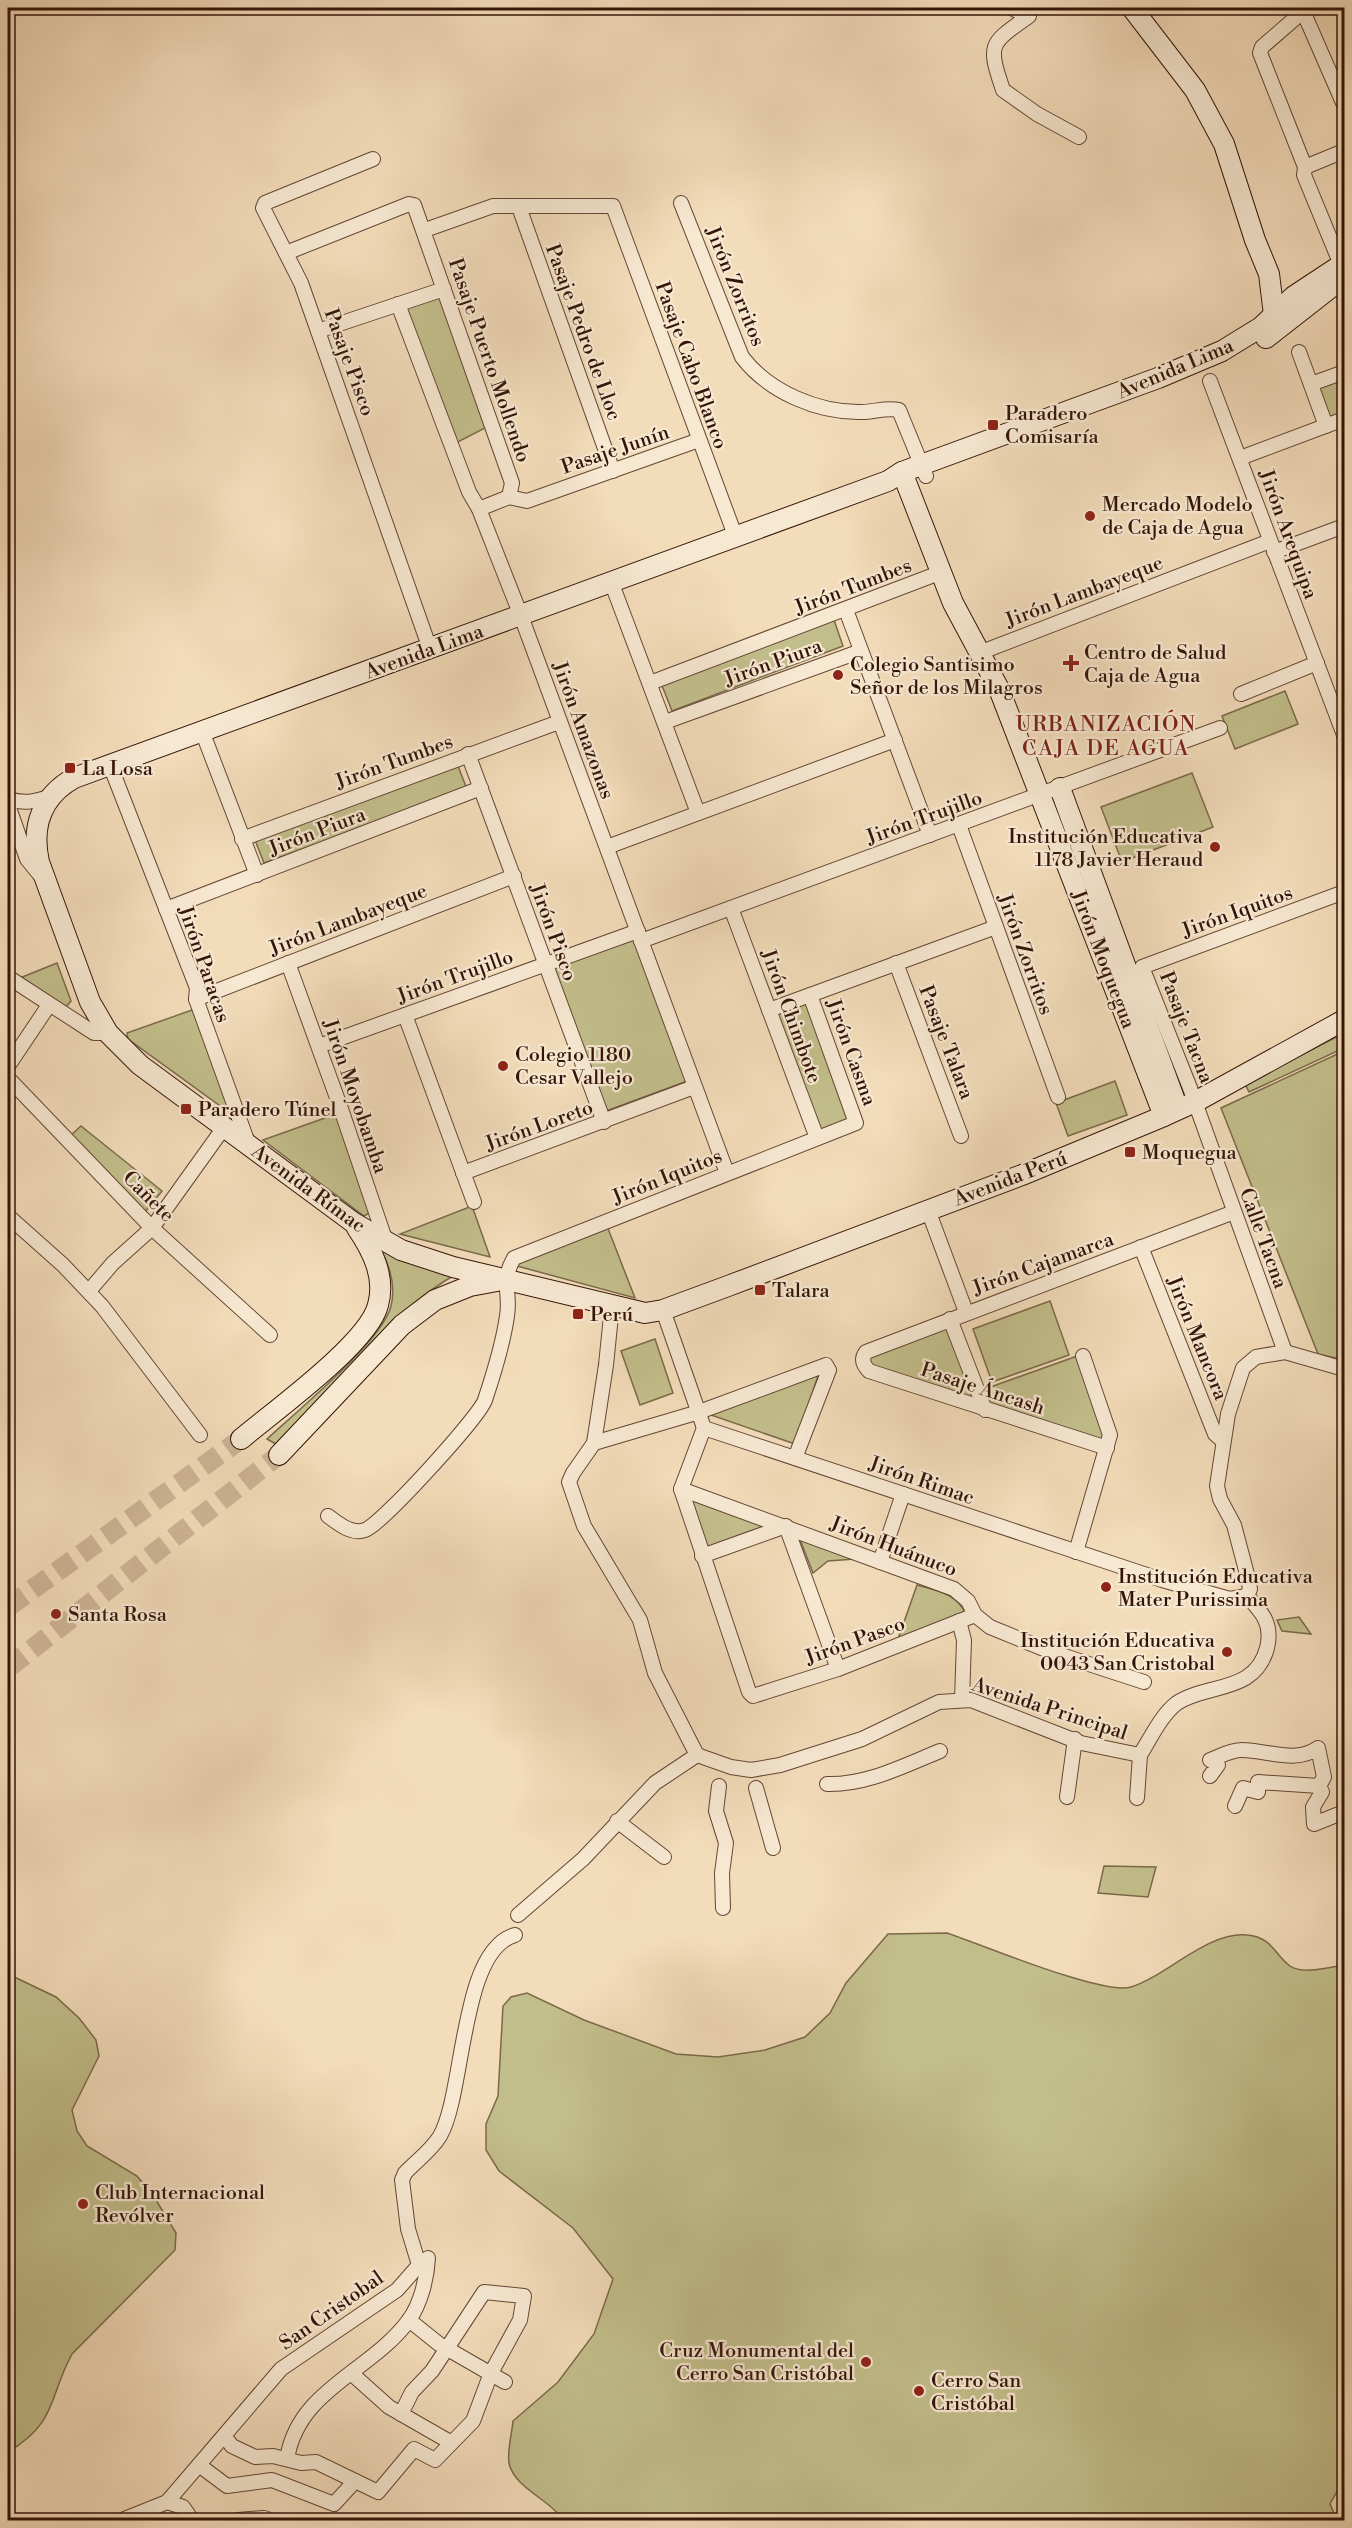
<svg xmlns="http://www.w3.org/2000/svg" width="1352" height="2528" font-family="'Libre Bodoni',serif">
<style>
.green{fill:#c2be8b;stroke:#7b694a;stroke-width:1.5}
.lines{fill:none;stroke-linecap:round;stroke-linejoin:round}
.secondary-tunnel{stroke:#cdb496;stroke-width:20;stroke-dasharray:20 10;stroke-linecap:butt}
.street-casing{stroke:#644634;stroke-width:16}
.secondary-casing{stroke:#341408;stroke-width:22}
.street{stroke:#f7e8d2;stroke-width:14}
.secondary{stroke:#f7e8d2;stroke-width:20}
.poi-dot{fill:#8f2418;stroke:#f7e8d2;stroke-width:2}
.labels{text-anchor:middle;stroke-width:4.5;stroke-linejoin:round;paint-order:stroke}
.street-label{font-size:20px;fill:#341408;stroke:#f7e8d2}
.poi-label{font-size:20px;fill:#341408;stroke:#f7e8d2;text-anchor:start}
.neighbourhood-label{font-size:21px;letter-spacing:1.5px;fill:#7a1f14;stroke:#f7e8d2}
</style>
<rect width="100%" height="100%" fill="#f3dcba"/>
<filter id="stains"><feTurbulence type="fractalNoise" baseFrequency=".00333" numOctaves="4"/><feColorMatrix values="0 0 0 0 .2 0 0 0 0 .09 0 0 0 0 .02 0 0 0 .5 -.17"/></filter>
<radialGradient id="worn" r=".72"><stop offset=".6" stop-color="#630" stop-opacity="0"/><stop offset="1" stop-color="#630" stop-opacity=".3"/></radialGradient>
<!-- green -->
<g class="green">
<polygon points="440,295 487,427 454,444 406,306"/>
<polygon points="1344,374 1344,417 1328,423 1314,385"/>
<polygon points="834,620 843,646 672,711 661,683"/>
<polygon points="1285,691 1298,724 1235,749 1222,716"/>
<polygon points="456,761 467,789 264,863 253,835"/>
<polygon points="1192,773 1213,827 1122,862 1101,807"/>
<polygon points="637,935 690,1080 606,1111 553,965"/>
<polygon points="57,963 71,1001 66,1007 20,978"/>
<polygon points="809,999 851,1118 817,1131 775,1012"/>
<polygon points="195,1009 230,1103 223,1108 128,1039 127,1033"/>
<polygon points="1344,1033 1344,1048 1249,1092 1245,1084"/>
<polygon points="1344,1051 1344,1360 1318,1354 1221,1108"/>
<polygon points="1115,1081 1127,1115 1068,1136 1056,1103"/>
<polygon points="339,1113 371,1212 364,1216 263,1140"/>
<polygon points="81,1126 162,1191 145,1212 70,1136"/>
<polygon points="472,1206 490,1257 400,1234"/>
<polygon points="607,1226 635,1298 517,1266 524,1257"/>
<path d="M380,1248l73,28c-70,41 -119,111 -172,171l-14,-8c29,-27 116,-99 124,-133 5,-20 -1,-40 -11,-58z"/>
<polygon points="1050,1301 1069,1355 992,1382 973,1329"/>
<polygon points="950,1324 974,1396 971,1398 867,1366 866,1357"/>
<polygon points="655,1339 673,1393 640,1405 621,1351"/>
<polygon points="1080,1355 1107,1433 1105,1443 987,1405 982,1390"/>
<polygon points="819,1373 795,1444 708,1414"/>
<polygon points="686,1493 774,1525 706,1549"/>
<polygon points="799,1537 855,1559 828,1561 813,1573"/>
<path d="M917,1585c21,6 39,8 49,29l-69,28z"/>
<polygon points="1299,1617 1311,1634 1282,1631 1277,1620"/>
<polygon points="1104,1866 1156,1867 1148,1897 1098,1893"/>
<path d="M947,1933c33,11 157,63 184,54 34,-10 77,-56 116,-52 25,2 28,20 43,31 13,9 40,1 54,-1v514l-14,25 7,16h-774c-12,-20 -49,-32 -54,-57 -2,-12 3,-30 4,-42l45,-39 36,-48 19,-55 -40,-51 -74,-57 -13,-21v-26l12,-28 5,-90 8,-9 16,-4 57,27 92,34 42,3 47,-7 40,-13 25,-24 16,-30 42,-49z"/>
<path d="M8,1974l48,23 23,21 17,22 3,16 -27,54 5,21 10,15 50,30 16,19 23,38 -1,17 -103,104c-24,44 -14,68 -64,98z"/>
</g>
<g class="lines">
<!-- secondary-tunnel -->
<g class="secondary-tunnel">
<polyline points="8,1607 241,1439"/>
<polyline points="8,1668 279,1455"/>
</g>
<defs>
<g id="street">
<path d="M1011,8l18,8c-39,28 -42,27 -26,74l34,24 42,23"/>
<polyline points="1307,8 1262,47 1260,53 1305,167 1304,175 1341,265"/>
<polyline points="1303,11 1344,105"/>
<polyline points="373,159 265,203 263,208 301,283 430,649"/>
<polyline points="1305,167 1344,151"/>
<path d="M681,203l61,154c27,35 76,56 120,55 12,0 25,-5 37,-2l27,66"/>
<polyline points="519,207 613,471"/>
<polyline points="425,230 493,206 613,206 736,538"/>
<polyline points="286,253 409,204 414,205 512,483 509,497 479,509"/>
<polyline points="398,304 469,492 479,509 521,616 727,1173"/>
<polyline points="318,331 444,289"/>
<polyline points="1299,352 1326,426"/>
<polyline points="1210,381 1344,735"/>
<polyline points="1311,384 1344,372"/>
<polyline points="1240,458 1344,419"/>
<polyline points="509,497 527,501 699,440"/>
<polyline points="1274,552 1344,526"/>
<polyline points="612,584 698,813"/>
<polyline points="846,610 930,835"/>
<polyline points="979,653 1270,541"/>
<polyline points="650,683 934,575"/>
<polyline points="1241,694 1317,663"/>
<polyline points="665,722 861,651"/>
<polyline points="202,731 257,875"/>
<polyline points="468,754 604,1122"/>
<polyline points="110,765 197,988 196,999 248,1143"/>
<path d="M8,799c16,5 27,3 43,-3"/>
<polyline points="8,805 27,859 40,875"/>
<polyline points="959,825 1058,1097"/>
<polyline points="242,839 559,722"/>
<polyline points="607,847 895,740"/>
<polyline points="731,908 817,1138"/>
<polyline points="166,909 481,788"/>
<polyline points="641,941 1220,728"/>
<polyline points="288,963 340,1106 386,1242"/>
<polyline points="896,963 961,1136"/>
<polyline points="8,977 94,1033 108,1033"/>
<polyline points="196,999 514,876"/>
<polyline points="769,1010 996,927"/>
<polyline points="405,1015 474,1202"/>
<polyline points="319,1046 638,931"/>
<polyline points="8,1066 49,1005"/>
<polyline points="8,1078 152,1228 270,1335"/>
<polyline points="463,1173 694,1087"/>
<polyline points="928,1210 966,1312"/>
<polyline points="8,1216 63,1265 102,1306 200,1435"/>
<polyline points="1141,1247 1215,1434 1223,1441"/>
<polyline points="89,1291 113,1263 152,1228 225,1126"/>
<polyline points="612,1306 606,1365 594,1443 573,1473 569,1482 584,1526 640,1620 655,1673 697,1755 731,1767 751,1770 780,1765 862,1739 939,1702 971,1700 1081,1743 1140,1755"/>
<polyline points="663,1310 704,1428 1162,1580 1230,1599 1247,1596"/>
<polyline points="950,1319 985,1410"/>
<polyline points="1285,1352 1190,1088 1142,967 1344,892"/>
<polyline points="704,1428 681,1489 749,1692 753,1696 838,1669 975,1615"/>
<polyline points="594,1443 699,1412 826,1365 829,1370 795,1458"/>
<path d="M1107,1448l-238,-77c-6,-6 -8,-12 -3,-19l368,-140"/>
<polyline points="681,1489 954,1589 968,1601 975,1615 990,1627 1049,1651 1144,1682"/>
<path d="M328,1516c10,7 23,19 37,14 17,-6 114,-113 120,-130 9,-27 18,-56 22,-84 4,-24 -7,-34 7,-58l342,-135 -46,-128"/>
<polyline points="1076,1552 1110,1435 1083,1356"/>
<polyline points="702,1556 786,1526 838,1669"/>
<polyline points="880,1562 903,1494"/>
<polyline points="1247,1596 1250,1589 1248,1578 1234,1525 1220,1499 1217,1486 1228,1414 1243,1368 1256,1357 1285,1352 1344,1369"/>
<polyline points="959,1621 964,1640 962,1700"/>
<path d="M1140,1755c10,-16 22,-41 37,-52 30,-20 78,-9 90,-55 6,-24 -5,-36 -20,-52"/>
<path d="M1210,1776l8,-11 -8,-5c11,-4 20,-10 32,-10 25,0 53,14 76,-2l6,29 -5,9 3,6 -9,15 1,17 30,-12"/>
<path d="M827,1784c40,1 76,-18 113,-33"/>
<polyline points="719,1786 716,1811 726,1843 722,1873 723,1908"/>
<polyline points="756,1788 773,1848"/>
<polyline points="1067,1797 1075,1739"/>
<polyline points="1137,1798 1140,1755"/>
<polyline points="1235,1806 1243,1788 1258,1792 1258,1782 1319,1786"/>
<polyline points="617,1821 664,1857"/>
<polyline points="518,1915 583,1859 655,1783 697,1755"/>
<polyline points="409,2320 439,2344 505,2382"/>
<polyline points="351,2373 389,2407 450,2442"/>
<polyline points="225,2437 232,2446 255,2457 273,2456 301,2463 316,2462 378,2492 414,2449 435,2460 473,2421 491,2373 520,2320 524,2296 484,2292 432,2371 412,2392 401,2414"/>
<path d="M287,2459c11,-70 84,-87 122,-139 12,-17 18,-42 19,-62l-9,7"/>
<polyline points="199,2465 227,2486 272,2480 334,2504 355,2481"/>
<polyline points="167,2502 183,2507 192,2520"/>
<path d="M122,2520l45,-18 114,-133 116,-79 22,-25 -11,-36 -6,-49 3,-7c11,-12 26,-22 35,-37 25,-43 20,-186 75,-201"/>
<polyline points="238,2520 264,2518 270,2520"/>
</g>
<g id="secondary">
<polyline points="1132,8 1195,90 1224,144 1255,240 1269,274 1274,315"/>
<path d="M1344,263l-50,33 -33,31 -39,24 -64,27 -256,94 -14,9 -814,297c-32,18 -43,48 -35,84l51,140 18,31 32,32 214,158 47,27 52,17 192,46 18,-3 65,-24 294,-111 142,-59 31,-14 149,-82"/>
<polyline points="1266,338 1344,277"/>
<polyline points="902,472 953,603 999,689 1164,1116"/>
<polyline points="1060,788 1178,1109"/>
<path d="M241,1439c32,-27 128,-96 137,-134 8,-28 -6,-55 -21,-77"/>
<polyline points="279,1455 402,1325 435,1300 470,1286 497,1281"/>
</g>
</defs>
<!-- street casing -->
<use href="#street" class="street-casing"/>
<!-- secondary casing -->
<use href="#secondary" class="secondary-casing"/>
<!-- street -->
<use href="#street" class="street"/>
<!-- secondary -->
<use href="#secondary" class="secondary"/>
</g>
<!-- markers -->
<g class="poi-dot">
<rect x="987" y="419" width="12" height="12" rx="3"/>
<circle cx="1090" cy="516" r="6"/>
<path d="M1068 654h6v6h6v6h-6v6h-6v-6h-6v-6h6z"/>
<circle cx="838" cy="675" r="6"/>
<rect x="64" y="762" width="12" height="12" rx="3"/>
<circle cx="1215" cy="847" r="6"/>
<circle cx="503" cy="1066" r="6"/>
<rect x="180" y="1103" width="12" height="12" rx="3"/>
<rect x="1124" y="1146" width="12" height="12" rx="3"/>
<rect x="754" y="1284" width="12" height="12" rx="3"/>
<rect x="572" y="1308" width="12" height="12" rx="3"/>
<circle cx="1106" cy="1587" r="6"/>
<circle cx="56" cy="1614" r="6"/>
<circle cx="1227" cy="1652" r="6"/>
<circle cx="83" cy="2204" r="6"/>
<circle cx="866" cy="2362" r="6"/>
<circle cx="919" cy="2391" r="6"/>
</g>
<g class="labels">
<!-- street labels -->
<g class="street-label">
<text transform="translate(736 286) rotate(68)" y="7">Jirón Zorritos</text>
<text transform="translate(584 332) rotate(70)" y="7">Pasaje Pedro de Lloc</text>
<text transform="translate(490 360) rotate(71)" y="7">Pasaje Puerto Mollendo</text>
<text transform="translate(350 362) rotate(70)" y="7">Pasaje Pisco</text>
<text transform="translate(692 365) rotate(70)" y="7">Pasaje Cabo Blanco</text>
<text transform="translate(1175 368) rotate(-23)" y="7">Avenida Lima</text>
<text transform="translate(615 449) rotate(-19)" y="7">Pasaje Junín</text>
<text transform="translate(1289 534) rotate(70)" y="7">Jirón Arequipa</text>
<text transform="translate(853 586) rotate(-21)" y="7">Jirón Tumbes</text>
<text transform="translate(1084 591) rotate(-21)" y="7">Jirón Lambayeque</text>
<text transform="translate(424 651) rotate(-20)" y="7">Avenida Lima</text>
<text transform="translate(773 662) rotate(-20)" y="7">Jirón Piura</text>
<text transform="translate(584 730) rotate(70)" y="7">Jirón Amazonas</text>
<text transform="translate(394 761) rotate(-20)" y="7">Jirón Tumbes</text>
<text transform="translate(924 817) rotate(-20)" y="7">Jirón Trujillo</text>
<text transform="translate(317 831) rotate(-21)" y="7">Jirón Piura</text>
<text transform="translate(1237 911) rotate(-20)" y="7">Jirón Iquitos</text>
<text transform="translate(348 919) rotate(-21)" y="7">Jirón Lambayeque</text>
<text transform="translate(554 932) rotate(70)" y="7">Jirón Pisco</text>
<text transform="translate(1026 954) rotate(70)" y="7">Jirón Zorritos</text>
<text transform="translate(1104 959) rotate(69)" y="7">Jirón Moquegua</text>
<text transform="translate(205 964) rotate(71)" y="7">Jirón Paracas</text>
<text transform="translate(455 976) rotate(-20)" y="7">Jirón Trujillo</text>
<text transform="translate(792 1016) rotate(70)" y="7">Jirón Chimbote</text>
<text transform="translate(1187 1027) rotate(69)" y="7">Pasaje Tacna</text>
<text transform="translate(947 1042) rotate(69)" y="7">Pasaje Talara</text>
<text transform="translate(852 1052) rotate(70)" y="7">Jirón Casma</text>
<text transform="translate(356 1096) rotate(71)" y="7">Jirón Moyobamba</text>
<text transform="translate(539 1125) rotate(-20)" y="7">Jirón Loreto</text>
<text transform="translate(667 1176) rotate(-22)" y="7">Jirón Iquitos</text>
<text transform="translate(1010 1178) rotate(-21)" y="7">Avenida Perú</text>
<text transform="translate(309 1188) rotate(36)" y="7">Avenida Rímac</text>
<text transform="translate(149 1196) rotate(45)" y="7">Cañete</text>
<text transform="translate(1264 1238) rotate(70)" y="7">Calle Tacna</text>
<text transform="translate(1043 1263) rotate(-20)" y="7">Jirón Cajamarca</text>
<text transform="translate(1198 1338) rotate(68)" y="7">Jirón Mancora</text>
<text transform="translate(983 1388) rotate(18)" y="7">Pasaje Áncash</text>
<text transform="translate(922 1480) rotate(19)" y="7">Jirón Rimac</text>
<text transform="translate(894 1546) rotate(21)" y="7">Jirón Huánuco</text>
<text transform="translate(855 1640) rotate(-20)" y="7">Jirón Pasco</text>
<text transform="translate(1050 1708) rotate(18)" y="7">Avenida Principal</text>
<text transform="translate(331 2310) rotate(-35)" y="7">San Cristobal</text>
</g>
<!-- poi labels -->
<g class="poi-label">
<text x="1005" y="420">Paradero<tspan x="1005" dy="23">Comisaría</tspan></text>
<text x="1102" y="511">Mercado Modelo<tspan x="1102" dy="23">de Caja de Agua</tspan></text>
<text x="1084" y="659">Centro de Salud<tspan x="1084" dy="23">Caja de Agua</tspan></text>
<text x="850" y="671">Colegio Santisimo<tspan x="850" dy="23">Señor de los Milagros</tspan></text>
<text x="82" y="775">La Losa</text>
<text x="1203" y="843" text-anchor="end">Institución Educativa<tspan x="1203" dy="23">1178 Javier Heraud</tspan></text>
<text x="515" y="1061">Colegio 1180<tspan x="515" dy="23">Cesar Vallejo</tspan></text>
<text x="198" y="1116">Paradero Túnel</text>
<text x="1142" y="1159">Moquegua</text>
<text x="772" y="1297">Talara</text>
<text x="590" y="1321">Perú</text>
<text x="1118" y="1583">Institución Educativa<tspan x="1118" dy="23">Mater Purissima</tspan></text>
<text x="68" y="1621">Santa Rosa</text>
<text x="1215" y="1647" text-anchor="end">Institución Educativa<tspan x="1215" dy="23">0043 San Cristobal</tspan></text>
<text x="95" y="2199">Club Internacional<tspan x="95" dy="23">Revólver</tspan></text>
<text x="854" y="2357" text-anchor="end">Cruz Monumental del<tspan x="854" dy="23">Cerro San Cristóbal</tspan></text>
<text x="931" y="2387">Cerro San<tspan x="931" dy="23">Cristóbal</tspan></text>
</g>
<!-- neighbourhood labels -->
<g class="neighbourhood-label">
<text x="1106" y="731">URBANIZACIÓN<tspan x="1106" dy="24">CAJA DE AGUA</tspan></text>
</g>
</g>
<!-- margin -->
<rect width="1352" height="2528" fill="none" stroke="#f3dcba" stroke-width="30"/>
<rect x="9" y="9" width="1334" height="2510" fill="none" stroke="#341408" stroke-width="3"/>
<rect x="15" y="15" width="1322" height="2498" fill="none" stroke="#341408" stroke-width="1.5"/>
<rect width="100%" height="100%" filter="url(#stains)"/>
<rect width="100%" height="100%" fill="url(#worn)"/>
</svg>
